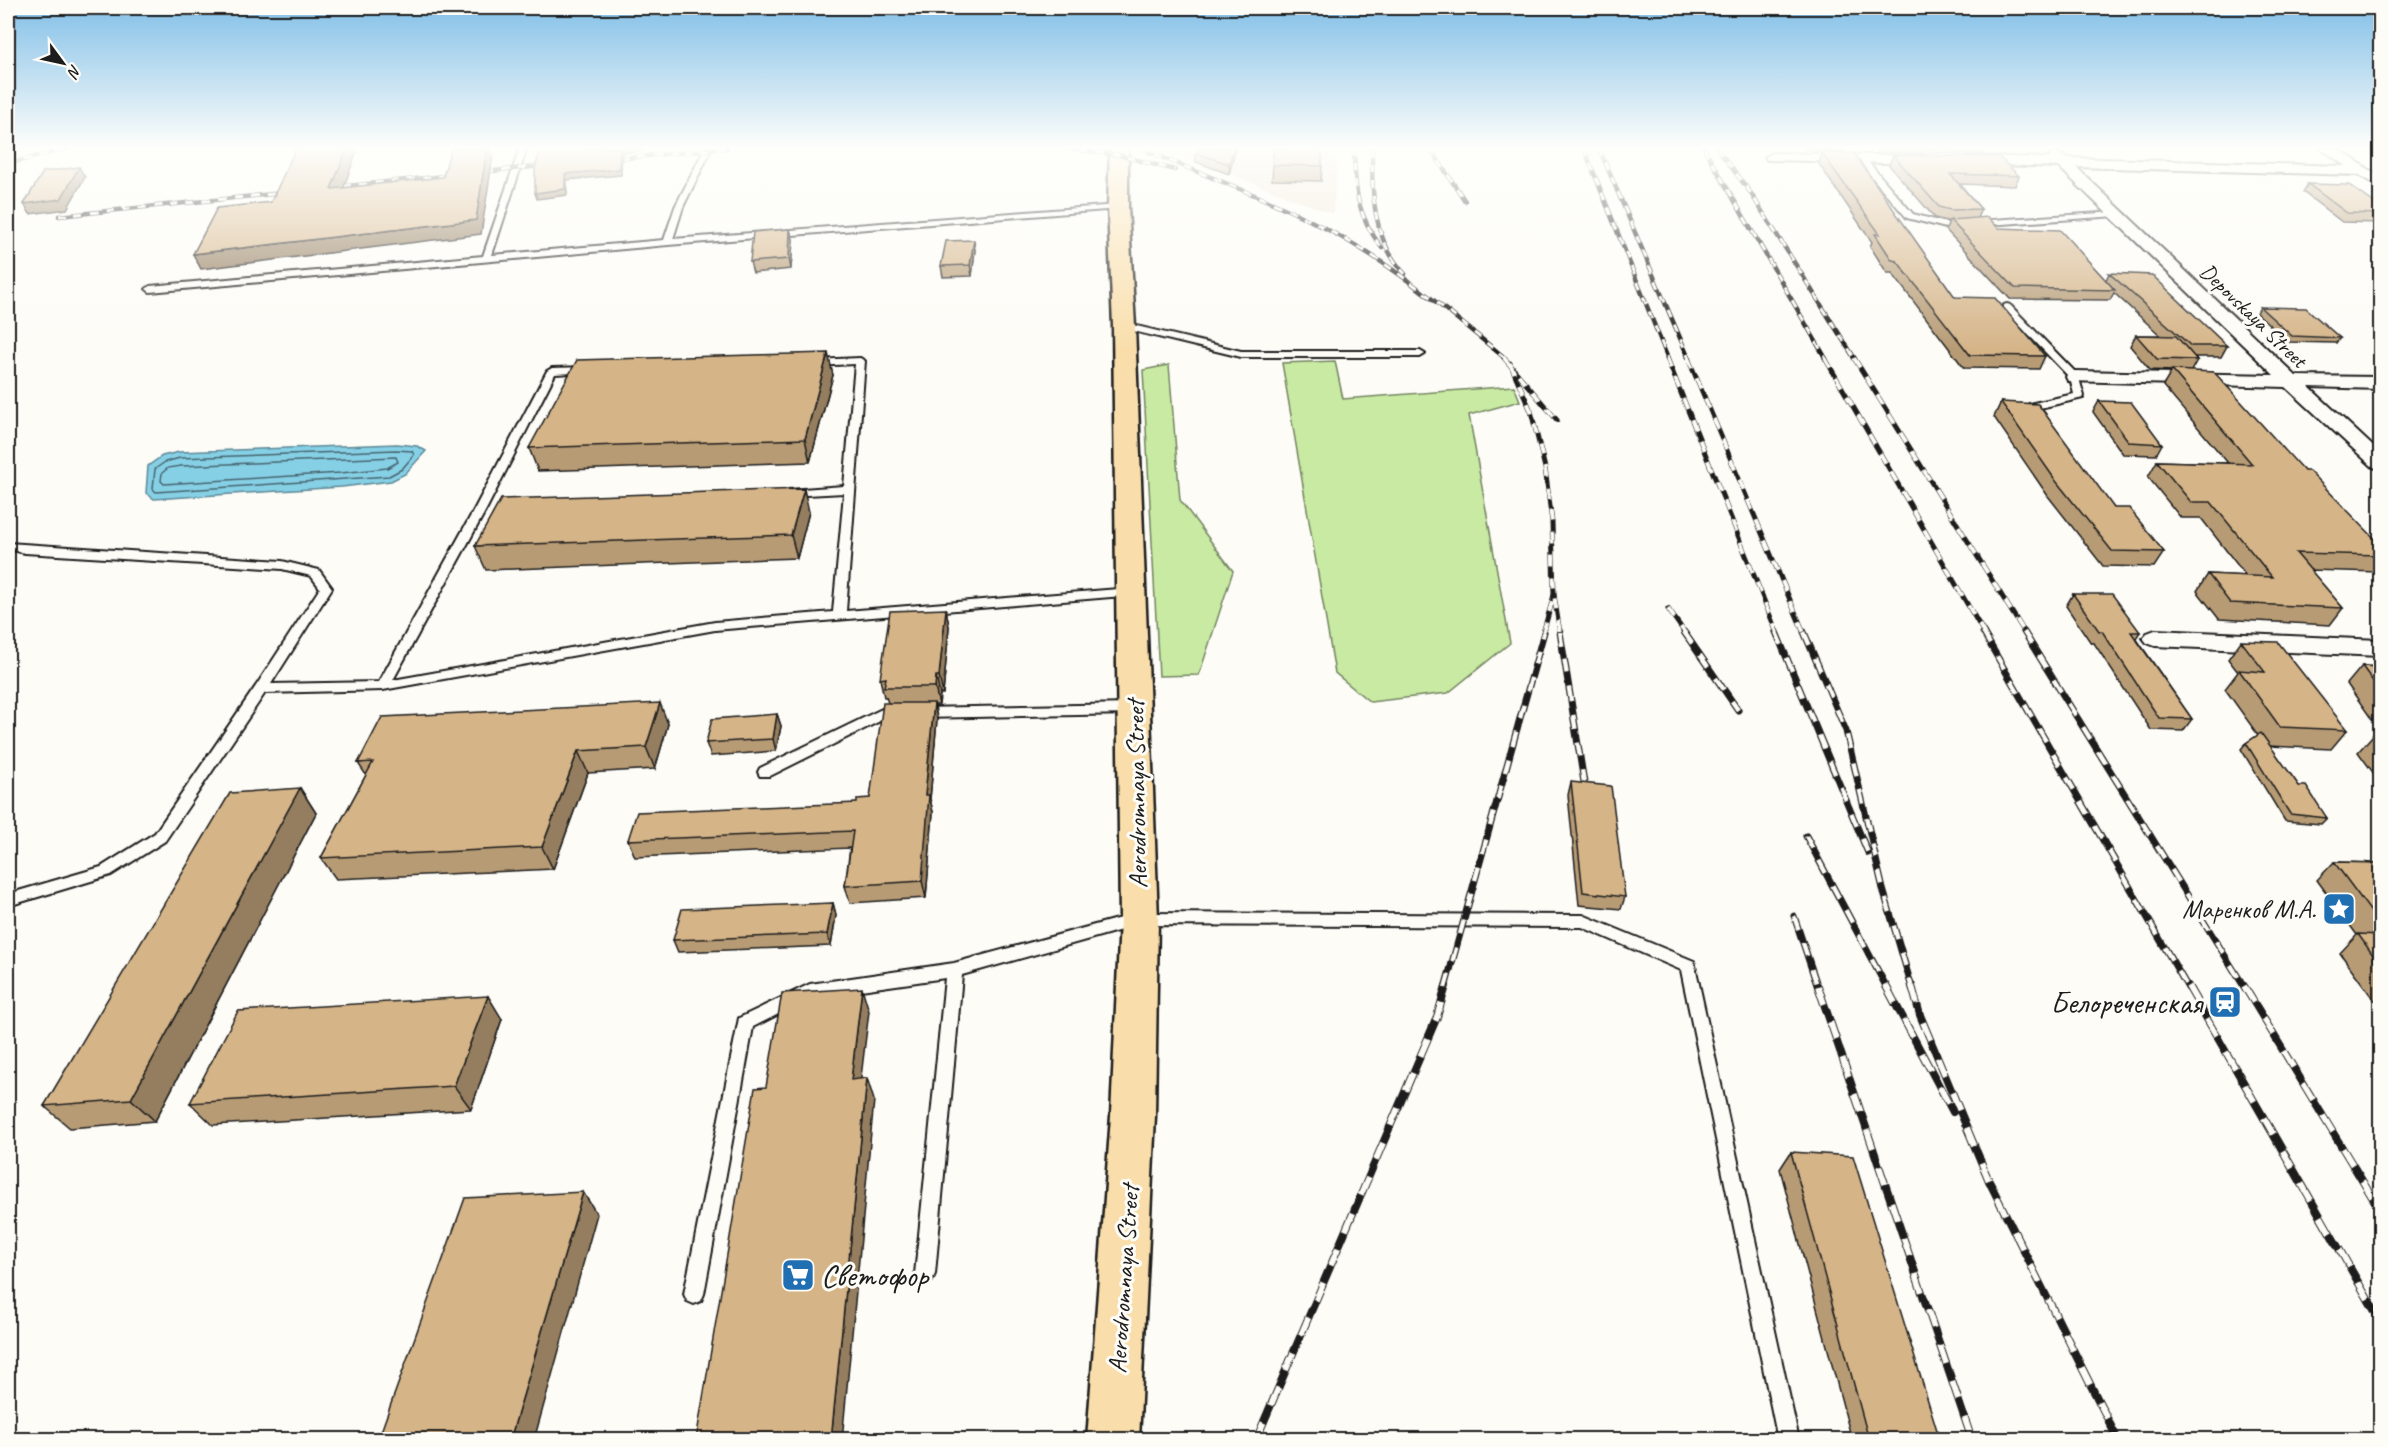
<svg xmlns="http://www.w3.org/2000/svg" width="2388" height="1447" font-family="Caveat,sans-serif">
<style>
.built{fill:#f1e6d6}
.green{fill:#c9eaa3;stroke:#728360;stroke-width:1.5}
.water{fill:#86d0e6;stroke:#5c8895;stroke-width:1.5}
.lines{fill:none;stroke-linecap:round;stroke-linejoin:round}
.shore{stroke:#46646d;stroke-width:1.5}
.service-casing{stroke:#1c1c1c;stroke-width:4}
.minor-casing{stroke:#1c1c1c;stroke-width:4}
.primary-casing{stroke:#1c1c1c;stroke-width:5}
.service{fill:#fdfcf7;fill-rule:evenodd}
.minor{fill:#fdfcf7;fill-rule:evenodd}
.primary{fill:#f9deab;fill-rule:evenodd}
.rail-far3-casing{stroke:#1c1c1c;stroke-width:4.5}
.rail-far2-casing{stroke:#1c1c1c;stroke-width:5}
.rail-far1-casing{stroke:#1c1c1c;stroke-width:7}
.rail-casing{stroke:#1c1c1c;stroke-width:8}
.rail-far3{stroke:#fdfcf7;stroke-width:3;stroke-dasharray:8;stroke-linecap:butt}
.rail-far2{stroke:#fdfcf7;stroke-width:4;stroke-dasharray:11;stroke-linecap:butt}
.rail-far1{stroke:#fdfcf7;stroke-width:4.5;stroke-dasharray:14;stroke-linecap:butt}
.rail{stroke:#fdfcf7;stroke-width:6;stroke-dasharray:19;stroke-linecap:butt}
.wall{fill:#b79b75;stroke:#1c1c1c;stroke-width:1.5}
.shaded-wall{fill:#957e5f;stroke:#1c1c1c;stroke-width:1.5}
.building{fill:#d5b488;stroke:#1c1c1c;stroke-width:1.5}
.labels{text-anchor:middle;stroke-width:6;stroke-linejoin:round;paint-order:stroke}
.far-street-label{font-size:22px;fill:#1c1c1c;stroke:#fdfcf7}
.street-label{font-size:26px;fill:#1c1c1c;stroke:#fdfcf7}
.poi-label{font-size:26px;fill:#1c1c1c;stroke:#fdfcf7;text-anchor:end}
.near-poi-label{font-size:32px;fill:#1c1c1c;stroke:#fdfcf7;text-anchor:end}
</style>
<rect width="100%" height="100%" fill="#fdfcf7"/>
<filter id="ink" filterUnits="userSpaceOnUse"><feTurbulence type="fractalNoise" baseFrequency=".0167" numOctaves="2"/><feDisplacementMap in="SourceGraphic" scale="12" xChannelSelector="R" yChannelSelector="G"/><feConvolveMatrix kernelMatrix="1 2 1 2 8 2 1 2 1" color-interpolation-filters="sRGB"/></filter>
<g filter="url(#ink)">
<!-- built -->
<polygon class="built" points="1155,148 1338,148 1333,214 1229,174"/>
<!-- green -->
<g class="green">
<polygon points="1335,361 1343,399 1514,386 1520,401 1469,415 1510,643 1448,693 1370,702 1335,673 1282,363"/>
<polygon points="1169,365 1180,500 1233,571 1199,675 1159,676 1143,370"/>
</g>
<!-- water -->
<polygon class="water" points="397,444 417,446 426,451 405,474 391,481 342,487 154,499 146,493 148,466 162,456 179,452"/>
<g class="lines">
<!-- shore -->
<g class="shore">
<polygon points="396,450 412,451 414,455 402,469 389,476 156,492 153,489 155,469 165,462 180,458"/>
<polygon points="396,457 398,462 387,468 341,473 164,484 161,481 162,473 168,468 181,466"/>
</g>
<defs>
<g id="service">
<polygon points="520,148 527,148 492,255 664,240 675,207 705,148 712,148 683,207 673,239 1118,205 1122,207 1118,209 668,245 150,292 146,289 150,286 483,256"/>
<polygon points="1858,157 1864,157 1913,214 1946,223 2116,212 2120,214 2116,216 1946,228 1907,218 1858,161"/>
<polygon points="2007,304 2010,305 2078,375 2084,396 2083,398 2040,408 2045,415 2040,418 2036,417 2028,406 2029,404 2074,394 2070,378 2004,309 2004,305"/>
<polygon points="1124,323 1241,351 1420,351 1425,354 1420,357 1241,357 1121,328 1121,324"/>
<polygon points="860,358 865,361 846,611 1131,588 1135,589 1137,592 1135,595 715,630 383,690 265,693 165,841 111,875 8,906 8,894 101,867 155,833 256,686 320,588 311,576 282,569 25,553 8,549 8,543 282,561 319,570 332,588 271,684 379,682 475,508 547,371 552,368 588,367 591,368 591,372 555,374 487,508 393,680 715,622 833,612 844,493 788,496 782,493 788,490 844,486 855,364 814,366 809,363 814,360"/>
<polygon points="1133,704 1140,709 1133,714 920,718 913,713 920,708"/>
<polygon points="884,708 897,708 904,713 897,718 886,718 770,776 760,776 758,772 760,768"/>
<polygon points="1139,913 1583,915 1694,961 1799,1440 1778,1440 1681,970 1582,927 1139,925 962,975 935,1274 932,1281 925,1284 918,1281 915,1274 945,978 812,997 753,1027 704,1294 701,1301 694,1304 687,1301 684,1294 739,1018 810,984 954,963"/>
</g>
<g id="minor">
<polygon points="2321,148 2337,148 2380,177 2380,187 2359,175 2076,167 2296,376 2380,377 2380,389 2309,387 2380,453 2380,469 2373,467 2286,387 2068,381 2066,377 2068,373 2075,371 2274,375 2059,167 1969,164 1962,160 1969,156 2050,158 2051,153 2056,152 2067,158 2345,166"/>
<polygon points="1772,153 1924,156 1931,160 1924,164 1767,160 1765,157"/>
<polygon points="2155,630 2380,640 2380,656 2155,646 2147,643 2143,638 2147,633"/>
</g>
<polygon id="primary" points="1110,148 1128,148 1128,207 1135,326 1158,919 1155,1116 1139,1440 1087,1440 1111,1116 1120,919 1113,326 1108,207"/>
</defs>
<!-- service casing -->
<use href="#service" class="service-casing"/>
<!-- minor casing -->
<use href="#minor" class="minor-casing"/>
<!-- primary casing -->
<use href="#primary" class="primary-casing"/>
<!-- service -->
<use href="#service" class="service"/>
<!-- minor -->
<use href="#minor" class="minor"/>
<!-- primary -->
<use href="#primary" class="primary"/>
<defs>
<g id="rail-far3">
<polyline points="1064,148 1119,155 1175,170"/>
<path d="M1140,148c67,29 138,53 201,89 59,33 113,79 165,122"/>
<path d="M1354,148c1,42 2,66 28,100"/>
<path d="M1372,148c0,46 0,91 33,126"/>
<polyline points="1430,148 1465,201"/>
<polyline points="1584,148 1668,359"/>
<polyline points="1599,148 1689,359"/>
<polyline points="1704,148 1826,359"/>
<polyline points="1717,148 1750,192 1855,359"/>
<polyline points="605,160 727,148"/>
<polyline points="8,164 68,148"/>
<polyline points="327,188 551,165"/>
<polyline points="59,216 292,192"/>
</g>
<g id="rail-far2">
<polyline points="1504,358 1557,420"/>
<polyline points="1667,358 1777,633"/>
<polyline points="1688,358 1804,633"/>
<polyline points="1825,358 1984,633"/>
<polyline points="1854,358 2025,633"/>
<polyline points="1510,363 1531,411 1545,468 1552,522 1554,595 1560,633"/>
<polyline points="1668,609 1685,633"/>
<polyline points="1543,633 1554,595"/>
</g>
<g id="rail-far1">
<polyline points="1560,632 1587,801"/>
<polyline points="1684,632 1738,710"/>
<polyline points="1776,632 1868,853"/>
<polyline points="1804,632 1846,731 1883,889 1912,988"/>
<polyline points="1983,632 2188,988"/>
<polyline points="2024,632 2245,988"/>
<polyline points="1806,836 1887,988"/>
<polyline points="1794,916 1818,988"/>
<polyline points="1445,988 1544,632"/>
</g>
<g id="rail">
<polyline points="1818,986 1972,1440"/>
<polyline points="1886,986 1953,1112"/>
<polyline points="1912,986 1920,1015 1989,1181 2118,1440"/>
<polyline points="2188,986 2380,1320"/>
<polyline points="2244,986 2380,1210"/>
<polyline points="1256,1440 1437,1017 1446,986"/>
</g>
</defs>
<!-- rail-far3 casing -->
<use href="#rail-far3" class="rail-far3-casing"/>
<!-- rail-far2 casing -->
<use href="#rail-far2" class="rail-far2-casing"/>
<!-- rail-far1 casing -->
<use href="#rail-far1" class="rail-far1-casing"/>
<!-- rail casing -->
<use href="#rail" class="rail-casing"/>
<!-- rail-far3 -->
<use href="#rail-far3" class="rail-far3"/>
<!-- rail-far2 -->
<use href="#rail-far2" class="rail-far2"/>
<!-- rail-far1 -->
<use href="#rail-far1" class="rail-far1"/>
<!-- rail -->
<use href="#rail" class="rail"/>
</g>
<!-- wall -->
<g class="wall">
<polygon points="1236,148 1229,174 1196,162 1196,153"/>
<polygon points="1274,148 1322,166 1321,181 1272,180"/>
<polygon points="1804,148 1843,148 1842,152 1806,150"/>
<polygon points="1874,148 1985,148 1983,154 1878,152"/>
<polygon points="1822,153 1955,297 2045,356 2039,369 1964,368 1892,273 1887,273 1870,246 1872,242 1819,164"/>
<polygon points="1893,155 2019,176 2015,186 1960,184 1981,209 1977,218 2106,280 2109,273 2227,346 2221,357 2195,357 2197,360 2191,371 2304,471 2380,544 2380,570 2379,572 2310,570 2343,608 2330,625 2219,619 2197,591 2208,574 2246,576 2201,518 2181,518 2148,477 2157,461 2228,463 2163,386 2172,371 2150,370 2130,346 2136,335 2160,335 2114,293 2110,300 2010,299 1946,230 1949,221 1946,221 1935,218 1889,165"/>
<polygon points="2308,184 2380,207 2380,223 2342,222 2303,192"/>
<polygon points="793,239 791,269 753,273 750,262"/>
<polygon points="975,250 972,276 943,277 941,266"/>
<polygon points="2260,307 2340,338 2336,343 2288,342 2257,313"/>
<polygon points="833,375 810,462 538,471 529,448"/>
<polygon points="2099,401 2162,444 2156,455 2123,454 2093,412"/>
<polygon points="2001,402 2114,508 2164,552 2154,567 2103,566 2048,496 1994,417"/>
<polygon points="809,512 797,558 486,570 475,546"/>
<polygon points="2073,594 2140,632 2136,638 2192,719 2183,731 2151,730 2094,643 2091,643 2066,606"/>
<polygon points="946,609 949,627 943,694 940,694 939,705 935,705 937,719 930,799 933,812 926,898 850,903 845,886 850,848 635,857 628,840 857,803 870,798 888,703 886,697 884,697 880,679"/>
<polygon points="2241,641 2347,730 2331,749 2270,746 2299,786 2327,818 2321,824 2285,821 2241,749 2246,743 2258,735 2225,689 2238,672 2228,659"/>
<polygon points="2362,666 2380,667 2380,731 2347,684"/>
<polygon points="777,714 781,726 776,751 711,756 706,743"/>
<polygon points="668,724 655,769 588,773 553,869 336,879 321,858 366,775 358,763"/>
<polygon points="2373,735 2380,735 2380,782 2358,752"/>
<polygon points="1571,782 1625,897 1621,909 1579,905 1568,795"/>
<polygon points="300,788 316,813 155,1121 70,1128 44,1106"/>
<polygon points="2334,862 2380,863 2380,1001 2374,1000 2340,953 2357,935 2317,880"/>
<polygon points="833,903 836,915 831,946 678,952 673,940"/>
<polygon points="502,1019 471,1109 213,1125 190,1103"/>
<polygon points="1791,1152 1940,1440 1852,1440 1780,1169"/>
</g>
<!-- shaded-wall -->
<g class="shaded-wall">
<polygon points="347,148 358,148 338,203 331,189"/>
<polygon points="487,148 490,148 493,156 481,234 201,269 193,254 476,220"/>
<polygon points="620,148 641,148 641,151 622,153 621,175 567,180 567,195 537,199 535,193 565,174"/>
<polygon points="1234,148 1236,148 1229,174 1229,164"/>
<polygon points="79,167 85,177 67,209 30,214 24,204"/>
<polygon points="790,229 793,239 791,269 789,259"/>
<polygon points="974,240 975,250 972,276 970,265"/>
<polygon points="828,353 833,375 810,462 805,439"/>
<polygon points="804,489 809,512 797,558 791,535"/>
<polygon points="946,609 949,627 943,694 939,676"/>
<polygon points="936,676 940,694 939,705 935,687"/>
<polygon points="660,703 668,724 655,769 646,747"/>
<polygon points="934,703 937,719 930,799 933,812 926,898 922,881 925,795"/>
<polygon points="777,714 781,726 776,751 773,739"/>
<polygon points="578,751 588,773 553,869 542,847"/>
<polygon points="300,788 316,813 155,1121 131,1099"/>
<polygon points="833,903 836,915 831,946 827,934"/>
<polygon points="862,988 869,1011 858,1102 851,1080"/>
<polygon points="488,996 502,1019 471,1109 454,1086"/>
<polygon points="867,1078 874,1100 842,1440 831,1440"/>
<polygon points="583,1192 597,1214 534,1440 510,1440"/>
</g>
<!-- building -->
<g class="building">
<polygon points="296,148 347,148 331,189 443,177 451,148 487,148 476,220 193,254 217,208 271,202"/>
<polygon points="541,148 620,148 619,169 565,174 565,189 535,193 535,168"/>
<polygon points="1198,148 1234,148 1229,164 1196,153"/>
<polygon points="1274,148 1322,148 1322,166 1272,165"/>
<polygon points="1822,153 1854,153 1955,297 1995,298 2045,356 1970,355 1897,261 1892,260 1875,234 1880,234"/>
<polygon points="1893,155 1999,157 2019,176 1950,174 1981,209 1950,210 1939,207"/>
<polygon points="79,167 61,199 24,204 43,172"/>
<polygon points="2308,184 2349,185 2380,207 2380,214 2347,213"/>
<polygon points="1988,217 1998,228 2060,230 2115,290 2015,288 1950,220"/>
<polygon points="790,229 789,259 750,262 753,232"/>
<polygon points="974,240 970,265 941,266 946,241"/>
<polygon points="2109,273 2152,275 2227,346 2191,346"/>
<polygon points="2260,307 2306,308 2340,338 2292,336"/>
<polygon points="2136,335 2176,336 2197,360 2157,359"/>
<polygon points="828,353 805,439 529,448 577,360"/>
<polygon points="2172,370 2214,372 2304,471 2309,471 2380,544 2380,555 2296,553 2343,608 2230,603 2208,574 2272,577 2211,502 2191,502 2157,461 2252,464"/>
<polygon points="2099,401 2131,402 2162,444 2129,442"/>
<polygon points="2001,402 2038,404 2114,508 2129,508 2164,552 2112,551 2056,481"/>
<polygon points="804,489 791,535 475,546 501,499"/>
<polygon points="2073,594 2112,594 2140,632 2131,632 2192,719 2159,718 2102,631 2099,631"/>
<polygon points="946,609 939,676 936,676 935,687 884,687 886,678 880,679 890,611"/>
<polygon points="2241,641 2278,642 2347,730 2280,727 2239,670 2265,672"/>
<polygon points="2362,666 2380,667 2380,691"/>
<polygon points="660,703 646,747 578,751 542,847 321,858 373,762 358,763 382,717"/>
<polygon points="883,703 934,703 925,795 929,795 922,881 845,886 853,831 628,840 637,812 857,803 857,799 870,798"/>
<polygon points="777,714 773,739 706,743 712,719"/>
<polygon points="2261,733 2299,786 2306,786 2327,818 2290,814 2246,743"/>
<polygon points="2373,735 2380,735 2380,745"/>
<polygon points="1571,782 1611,786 1625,897 1583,892"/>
<polygon points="300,788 131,1099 44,1106 230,793"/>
<polygon points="2334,862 2380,863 2380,924"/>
<polygon points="833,903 827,934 673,940 682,909"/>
<polygon points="2358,934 2380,935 2380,965"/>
<polygon points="862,988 851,1080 867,1078 831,1440 696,1440 755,1088 766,1087 782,993"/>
<polygon points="488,996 454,1086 190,1103 238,1011"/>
<polygon points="1791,1152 1853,1156 1940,1440 1869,1440"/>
<polygon points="583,1192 510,1440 378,1440 465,1198"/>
</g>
</g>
<!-- sky -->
<linearGradient id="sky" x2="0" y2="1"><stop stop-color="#81bfe7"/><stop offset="0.42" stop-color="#fefefb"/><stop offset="1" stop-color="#fefefb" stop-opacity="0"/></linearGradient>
<rect width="2388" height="350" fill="url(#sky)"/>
<!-- icons -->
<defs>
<symbol id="sight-square" viewBox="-11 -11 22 22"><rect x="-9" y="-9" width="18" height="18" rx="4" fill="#1f6fb2" stroke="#fdfcf7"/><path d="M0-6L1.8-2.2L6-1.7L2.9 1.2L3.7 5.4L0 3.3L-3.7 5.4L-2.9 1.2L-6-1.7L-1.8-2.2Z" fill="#fff"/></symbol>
<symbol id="station-square" viewBox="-11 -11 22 22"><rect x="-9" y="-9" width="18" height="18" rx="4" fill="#1f6fb2" stroke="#fdfcf7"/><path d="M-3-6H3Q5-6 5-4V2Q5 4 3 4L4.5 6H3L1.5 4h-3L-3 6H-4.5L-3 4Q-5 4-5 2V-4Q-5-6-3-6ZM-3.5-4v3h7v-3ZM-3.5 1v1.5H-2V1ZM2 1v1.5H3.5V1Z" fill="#fff"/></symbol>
<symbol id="supermarket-square" viewBox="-11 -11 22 22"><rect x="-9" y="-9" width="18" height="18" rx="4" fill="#1f6fb2" stroke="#fdfcf7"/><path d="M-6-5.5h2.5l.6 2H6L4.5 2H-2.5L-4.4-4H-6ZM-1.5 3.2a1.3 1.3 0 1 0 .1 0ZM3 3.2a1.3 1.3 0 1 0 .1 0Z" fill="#fff"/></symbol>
</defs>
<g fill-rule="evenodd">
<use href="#sight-square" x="2320" y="890" width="38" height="38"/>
<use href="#station-square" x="2206" y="983" width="38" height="38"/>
<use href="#supermarket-square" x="779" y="1256" width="38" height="38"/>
</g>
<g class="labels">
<!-- far-street labels -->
<g class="far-street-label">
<text transform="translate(2254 315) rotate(44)" y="8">Depovskaya Street</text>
</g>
<!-- street labels -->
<g class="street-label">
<text transform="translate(1136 794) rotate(-91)" y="9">Aerodromnaya Street</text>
<text transform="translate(1123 1279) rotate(-86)" y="9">Aerodromnaya Street</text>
</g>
<!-- poi labels -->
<g class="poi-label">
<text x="2316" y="918">Маренков М.А.</text>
</g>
<!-- near-poi labels -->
<g class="near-poi-label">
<text x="2202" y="1013">Белореченская</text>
<text x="821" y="1286" text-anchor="start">Светофор</text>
</g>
</g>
<!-- margin -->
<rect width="2388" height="1447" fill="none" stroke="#fdfcf7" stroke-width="30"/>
<rect x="15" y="15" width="2358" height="1417" fill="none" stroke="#1c1c1c" stroke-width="2" filter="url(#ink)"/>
<!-- north arrow -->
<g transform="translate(63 63) rotate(123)" stroke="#fdfcf7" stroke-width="4.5" paint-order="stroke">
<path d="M0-4.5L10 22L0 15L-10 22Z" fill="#1c1c1c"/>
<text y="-9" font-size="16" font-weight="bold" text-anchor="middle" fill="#1c1c1c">N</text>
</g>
</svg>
